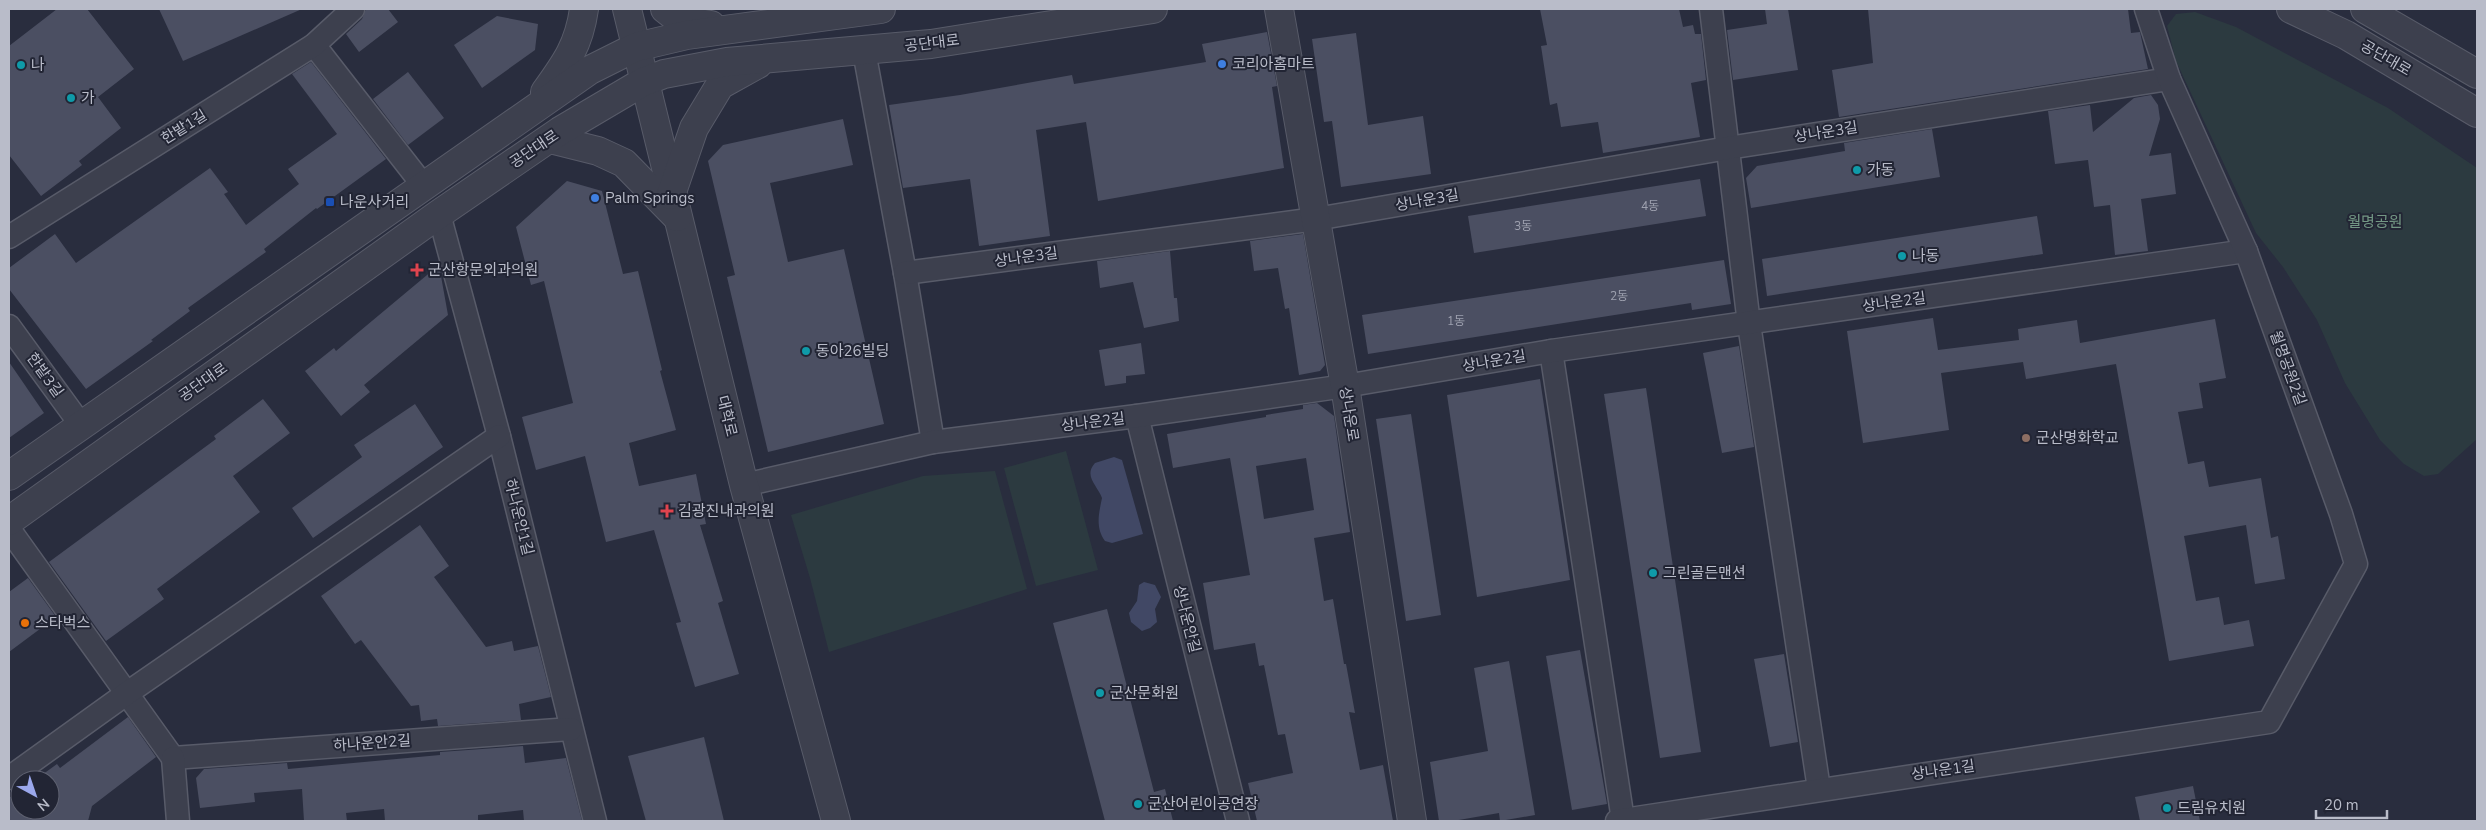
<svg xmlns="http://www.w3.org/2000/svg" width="2486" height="830" font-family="'Nunito Sans','Noto Sans KR',sans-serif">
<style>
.green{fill:#2c3a40}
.water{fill:#414865}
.building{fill:#4b4f62;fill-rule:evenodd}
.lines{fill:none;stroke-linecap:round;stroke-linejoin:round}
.minor-casing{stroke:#585b69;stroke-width:25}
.tertiary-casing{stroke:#585b69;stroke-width:30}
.minor{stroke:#3d404e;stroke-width:22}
.tertiary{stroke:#3d404e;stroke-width:28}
.shop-dot{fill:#3f7fe0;stroke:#222534;stroke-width:2}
.culture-dot{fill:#0f9aa8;stroke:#222534;stroke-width:2}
.transit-dot{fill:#1a4fb4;stroke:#222534;stroke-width:2}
.health-dot{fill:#e0444e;stroke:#222534;stroke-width:2}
.education-dot{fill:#8d6e63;stroke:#222534;stroke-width:2}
.food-dot{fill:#e8710a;stroke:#222534;stroke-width:2}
.labels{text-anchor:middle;stroke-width:4;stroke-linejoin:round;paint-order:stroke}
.number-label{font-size:12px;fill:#9ea1af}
.street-label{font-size:15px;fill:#b9bcc9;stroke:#222534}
.poi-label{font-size:15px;fill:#b9bcc9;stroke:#222534;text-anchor:start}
.park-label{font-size:15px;fill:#739784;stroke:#222534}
</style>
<rect width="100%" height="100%" fill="#292d3e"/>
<!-- green -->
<g class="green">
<polygon points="2195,12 2236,27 2388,108 2477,168 2477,439 2438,474 2424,476 2404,464 2380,440 2345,383 2317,320 2283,267 2256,233 2176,61 2167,26 2176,14"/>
<polygon points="1066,451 1098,570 1036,586 1004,468"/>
<polygon points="995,471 1027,589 829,652 810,578 791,515 923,476"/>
</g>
<!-- water -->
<g class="water">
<path d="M1114,457l8,3 21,74 -31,9 -7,-2c-10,-14 -6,-28 -3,-43 -4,-12 -19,-22 -7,-35z"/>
<polygon points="1144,582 1155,585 1161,597 1155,609 1157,622 1150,628 1142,631 1131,622 1129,613 1137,601 1139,585"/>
</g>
<!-- building -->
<g class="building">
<polygon points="57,9 87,9 134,69 98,97 121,128 79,161 82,165 41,196 9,155 9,46"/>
<polygon points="159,9 302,9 183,61"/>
<polygon points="366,9 388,9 398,22 359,52 346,34 362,19"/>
<polygon points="1540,9 1679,9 1683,27 1693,25 1695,34 1701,34 1706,80 1691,83 1700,137 1603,153 1598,122 1561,127 1557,103 1550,105 1541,46 1547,45"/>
<polygon points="1765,9 1788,9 1798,70 1733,80 1727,30 1767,24"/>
<polygon points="1868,9 2128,9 2131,33 2140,32 2148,69 1839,117 1832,70 1873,63"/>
<polygon points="497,16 538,24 535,50 482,88 454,45"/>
<polygon points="1267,32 1277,86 1272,87 1284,168 1098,201 1086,122 1036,130 1050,236 979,246 970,179 903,188 889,105 960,95 1072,75 1074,84 1206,62 1202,44"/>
<polygon points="1356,33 1368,125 1423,116 1431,174 1341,187 1332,121 1324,122 1312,39"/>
<polygon points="311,62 386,159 317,209 316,208 264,249 266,252 188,308 190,311 151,340 153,341 86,389 9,289 9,268 55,234 76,263 210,168 228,192 224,194 246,225 299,184 288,169 337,134 292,74"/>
<polygon points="408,72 444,118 408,145 373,99"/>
<polygon points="2151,95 2158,105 2160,119 2149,156 2171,153 2176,194 2141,199 2148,251 2115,255 2110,205 2094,207 2088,160 2055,164 2048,111 2090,105 2093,132 2134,98"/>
<polygon points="843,119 853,165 770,183 788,262 844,249 884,424 768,452 727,277 735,275 708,161 723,145"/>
<polygon points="1932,129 1940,177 1751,208 1746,178 1757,166 1845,151 1844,143"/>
<polygon points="1700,179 1706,216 1474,253 1468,216"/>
<polygon points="567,181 602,191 623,274 638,271 662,370 660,371 676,430 629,443 639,486 696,474 706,524 700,525 723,601 718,603 739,674 695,687 676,623 681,622 654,530 606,542 585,456 536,470 522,417 573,403 544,281 531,285 516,227"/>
<polygon points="2037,216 2043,254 1767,296 1762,259"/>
<polygon points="1303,234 1325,365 1320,371 1299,375 1289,308 1285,309 1278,268 1254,271 1250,241"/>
<polygon points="1170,251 1174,298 1177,298 1179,321 1144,328 1133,282 1100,288 1097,261"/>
<polygon points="1724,260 1731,304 1692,310 1691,303 1368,354 1362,315"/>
<polygon points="439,265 448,315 364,385 370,392 341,416 305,371 334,348 336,351"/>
<polygon points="1933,318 1938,350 2019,340 2018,329 2077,320 2080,343 2215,319 2226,378 2199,383 2203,408 2178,412 2188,464 2204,461 2209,487 2261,478 2271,538 2278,536 2285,579 2255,584 2246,525 2184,536 2196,601 2219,597 2224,625 2249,620 2254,646 2169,661 2116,364 2026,379 2023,362 1941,373 1949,430 1863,443 1847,331"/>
<polygon points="1141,343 1145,374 1126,376 1126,383 1105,386 1099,350"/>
<polygon points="1739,346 1754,447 1722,453 1703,353"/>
<polygon points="9,362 44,413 9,438"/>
<polygon points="1540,379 1570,580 1477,597 1447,395"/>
<polygon points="1646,388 1701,752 1660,758 1604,394"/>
<polygon points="263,399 290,433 233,476 260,512 157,589 164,599 106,641 49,562 216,439 214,436"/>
<path d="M1317,403l17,13 16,116 -36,6 10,63 9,-2 11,65h2l9,49 -6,-1 11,58 23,-5 10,56h-136l-9,-38 45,-10 -8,-39 -7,1 -14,-70 -5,1 -4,-23 -41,7 -11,-67 47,-8 -20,-117 -57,10 -6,-34 99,-17v-2l37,-6v-4zM1306,458l8,52 -50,9 -8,-53z"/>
<polygon points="415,404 443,447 313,538 292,508 362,457 354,445"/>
<polygon points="1411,414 1441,615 1406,621 1376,419"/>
<polygon points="420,525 449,566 434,577 486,647 512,641 514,651 538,646 551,697 519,704 521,720 438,726 437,719 421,721 419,705 411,706 361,640 355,644 321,596"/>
<polygon points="28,578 56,617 9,652 9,592"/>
<polygon points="1107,609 1154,792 1165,789 1173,821 1105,821 1053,623"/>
<polygon points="1580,650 1607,804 1572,810 1546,656"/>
<polygon points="1784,654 1798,742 1770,747 1754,659"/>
<polygon points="1509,661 1535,815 1500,821 1499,813 1453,821 1439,821 1430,762 1488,751 1474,668"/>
<polygon points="128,717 156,757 92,806 88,821 9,821 9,798 20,790 20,810 50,810 50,780 35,780 57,764 60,768"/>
<polygon points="704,737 724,821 646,821 628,756"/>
<polygon points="523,746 525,763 566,758 582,821 524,821 523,810 478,815 478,821 385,821 384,809 346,813 347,821 304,821 302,789 254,793 255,802 200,808 196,778 204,769 287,763 288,769 440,755 440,752"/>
<polygon points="2193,786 2200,821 2140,821 2135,797"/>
</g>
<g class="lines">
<defs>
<g id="minor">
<polyline points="1711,9 1749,324 1819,789"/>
<polyline points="314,45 423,185"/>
<polyline points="864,51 905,273 933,442"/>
<polyline points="439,214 499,436 595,821"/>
<polyline points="9,237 314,45 353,9"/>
<polyline points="905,273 1316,219 1728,148 2169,79"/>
<polyline points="9,326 81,425"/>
<polyline points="1551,351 1623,820"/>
<polyline points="1137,416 1238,821"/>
<polyline points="744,485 933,442 1137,416 1345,386 1551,351 2246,251"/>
<polyline points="9,529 173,758 571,729"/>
<polyline points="173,758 178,821"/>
<polyline points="9,778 126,694 499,436"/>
<polyline points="1617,821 2269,722 2356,564 2341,514 2246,251 2169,79 2146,9"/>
</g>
<g id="tertiary">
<polyline points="627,9 744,485 836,821"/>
<polyline points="665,9 679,20 711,25"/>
<polyline points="1279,9 1345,386 1412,821"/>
<polyline points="2291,9 2346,35 2477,113"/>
<polyline points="2365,9 2477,74"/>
<path d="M545,92c21,-29 34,-47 39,-83"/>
<polyline points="550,139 598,151 624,163 677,217"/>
<polyline points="671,195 694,128 720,85 758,64"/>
<polyline points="9,476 590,70 636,47 687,35 881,9"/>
<polyline points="9,521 439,214 560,131 643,82 664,74 727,62 931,44 1153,9"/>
</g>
</defs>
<!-- minor casing -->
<use href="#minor" class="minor-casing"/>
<!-- tertiary casing -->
<use href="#tertiary" class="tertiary-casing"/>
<!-- minor -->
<use href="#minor" class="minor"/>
<!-- tertiary -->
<use href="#tertiary" class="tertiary"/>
</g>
<!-- markers -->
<g class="shop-dot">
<circle cx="1222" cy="64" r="5"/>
<circle cx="595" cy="198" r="5"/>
</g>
<g class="culture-dot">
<circle cx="21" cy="65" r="5"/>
<circle cx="71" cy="98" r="5"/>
<circle cx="1857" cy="170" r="5"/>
<circle cx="1902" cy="256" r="5"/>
<circle cx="806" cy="351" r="5"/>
<circle cx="1653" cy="573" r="5"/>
<circle cx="1100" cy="693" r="5"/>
<circle cx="1138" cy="804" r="5"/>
<circle cx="2167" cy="808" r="5"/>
</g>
<rect class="transit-dot" x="325" y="197" width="10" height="10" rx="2.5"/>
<g class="health-dot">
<path d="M414.5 262.5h5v5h5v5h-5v5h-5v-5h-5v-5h5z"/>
<path d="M664.5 503.5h5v5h5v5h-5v5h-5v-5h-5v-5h5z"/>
</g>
<circle class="education-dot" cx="2026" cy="438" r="5"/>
<circle class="food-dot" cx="25" cy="623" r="5"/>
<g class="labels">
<!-- number labels -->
<g class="number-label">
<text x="1650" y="210">4동</text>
<text x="1523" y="230">3동</text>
<text x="1619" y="300">2동</text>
<text x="1456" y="325">1동</text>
</g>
<!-- street labels -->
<g class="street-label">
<text transform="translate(932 43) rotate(-7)" y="5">공단대로</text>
<text transform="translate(2386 58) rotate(30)" y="5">공단대로</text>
<text transform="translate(184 127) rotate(-32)" y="5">한밭1길</text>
<text transform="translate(1826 132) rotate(-9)" y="5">상나운3길</text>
<text transform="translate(534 149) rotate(-34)" y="5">공단대로</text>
<text transform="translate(1427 200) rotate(-10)" y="5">상나운3길</text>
<text transform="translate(1026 257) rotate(-8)" y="5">상나운3길</text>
<text transform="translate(1894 302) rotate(-8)" y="5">상나운2길</text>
<text transform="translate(1494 361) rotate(-10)" y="5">상나운2길</text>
<text transform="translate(2288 368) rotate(70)" y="5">월명공원2길</text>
<text transform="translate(45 375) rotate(54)" y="5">한밭3길</text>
<text transform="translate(203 382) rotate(-35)" y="5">공단대로</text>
<text transform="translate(1349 414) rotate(81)" y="5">상나운로</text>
<text transform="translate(727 416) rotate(76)" y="5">대학로</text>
<text transform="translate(1093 422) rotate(-7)" y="5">상나운2길</text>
<text transform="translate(519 517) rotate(76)" y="5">하나운안1길</text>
<text transform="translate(1187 619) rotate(76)" y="5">상나운안길</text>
<text transform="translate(372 743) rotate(-4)" y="5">하나운안2길</text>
<text transform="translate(1943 770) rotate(-8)" y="5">상나운1길</text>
</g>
<!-- poi labels -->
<g class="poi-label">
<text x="1232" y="69">코리아홈마트</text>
<text x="31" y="70">나</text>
<text x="81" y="103">가</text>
<text x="1867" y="175">가동</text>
<text x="605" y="203">Palm Springs</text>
<text x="340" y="207">나운사거리</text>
<text x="1912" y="261">나동</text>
<text x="428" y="275">군산항문외과의원</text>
<text x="816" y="356">동아26빌딩</text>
<text x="2036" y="443">군산명화학교</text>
<text x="678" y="516">김광진내과의원</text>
<text x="1663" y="578">그린골든맨션</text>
<text x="35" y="628">스타벅스</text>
<text x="1110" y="698">군산문화원</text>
<text x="1148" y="809">군산어린이공연장</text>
<text x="2177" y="813">드림유치원</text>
</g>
<!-- park labels -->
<g class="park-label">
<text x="2375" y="227">월명공원</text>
</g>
</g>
<!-- border -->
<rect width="2486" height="830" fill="none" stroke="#b9bcc9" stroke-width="20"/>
<!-- north arrow -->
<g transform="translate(35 795) rotate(140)"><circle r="24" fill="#222534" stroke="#5e6170"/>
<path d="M0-4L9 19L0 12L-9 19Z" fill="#9ba8ec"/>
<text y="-8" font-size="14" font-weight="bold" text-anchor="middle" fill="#b9bcc9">N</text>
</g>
<!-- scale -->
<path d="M2316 810v8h71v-8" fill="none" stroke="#b9bcc9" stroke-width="2.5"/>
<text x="2324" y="810" font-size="15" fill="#b9bcc9" stroke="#222534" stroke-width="4" paint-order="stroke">20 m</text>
</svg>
